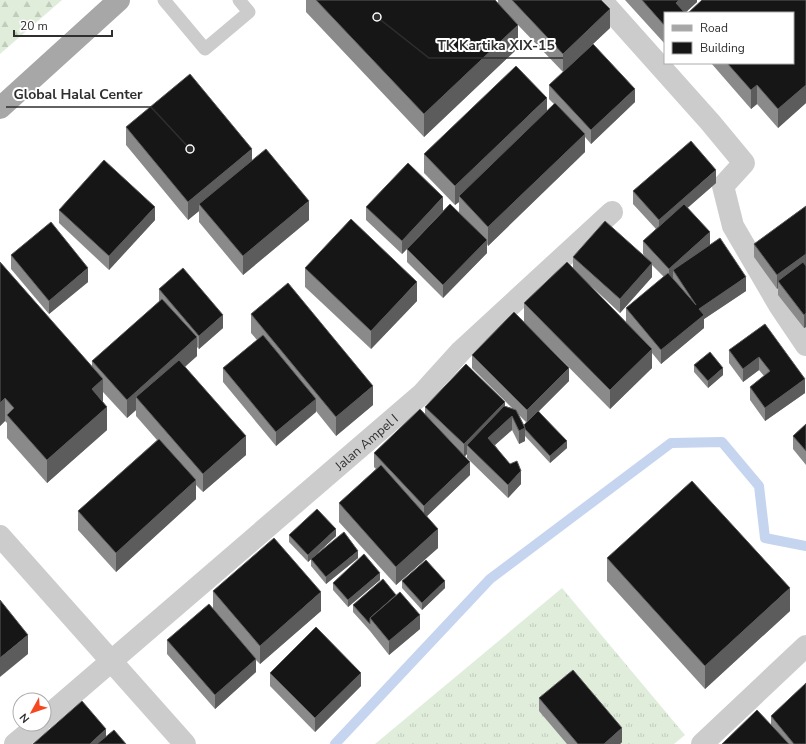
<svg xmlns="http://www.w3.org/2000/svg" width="806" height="744" font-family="'Nunito Sans',sans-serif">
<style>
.grass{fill:url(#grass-tufts)}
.forest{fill:url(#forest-firs)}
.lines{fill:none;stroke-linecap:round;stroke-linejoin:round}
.stream{stroke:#c5d4ef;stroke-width:10}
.service{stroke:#ccc;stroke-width:13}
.minor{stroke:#ccc;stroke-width:22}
.primary{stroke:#a7a7a7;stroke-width:22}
.wall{fill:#8a8a8a;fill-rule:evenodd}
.shaded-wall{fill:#5c5c5c}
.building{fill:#161616;stroke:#5c5c5c}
.labels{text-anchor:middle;stroke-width:4;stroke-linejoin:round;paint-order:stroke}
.street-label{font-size:13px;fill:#2f2f2f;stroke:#fff}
.leader{fill:none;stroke:#2f2f2f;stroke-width:1.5}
.callout-dot{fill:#2f2f2f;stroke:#fff;stroke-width:1.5}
.callout-label{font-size:14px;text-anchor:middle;font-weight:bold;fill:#2f2f2f;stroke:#fff;stroke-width:4;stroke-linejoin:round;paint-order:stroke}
</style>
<defs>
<pattern id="grass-tufts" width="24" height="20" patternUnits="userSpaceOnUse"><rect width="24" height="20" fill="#e0eddb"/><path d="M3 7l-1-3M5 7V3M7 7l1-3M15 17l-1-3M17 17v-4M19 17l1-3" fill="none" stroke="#c0ccbc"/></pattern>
<pattern id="forest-firs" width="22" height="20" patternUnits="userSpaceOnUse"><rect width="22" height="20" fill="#e0eddb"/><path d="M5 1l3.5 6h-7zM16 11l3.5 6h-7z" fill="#c0ccbc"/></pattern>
</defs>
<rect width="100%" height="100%" fill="#fff"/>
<!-- grass -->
<polygon class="grass" points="562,588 685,735 674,744 375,744"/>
<!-- forest -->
<polygon class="forest" points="0,0 62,0 0,54"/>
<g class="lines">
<!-- stream -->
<polyline class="stream" points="335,744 490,579 671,443 722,442 759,486 765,538 806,546"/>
<!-- service -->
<polyline class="service" points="164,0 205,49 249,12 239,0"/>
<!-- minor -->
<g class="minor">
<polyline points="601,0 710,122 744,163 723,186 733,226 779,305 806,345"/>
<polyline points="0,536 185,744"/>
<path id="s1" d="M44,719l379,-326 38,-42 151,-139"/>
<polyline points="15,744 39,724"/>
<polyline points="702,744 806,646"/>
</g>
<!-- primary -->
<polyline class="primary" points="0,108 119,0"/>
</g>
<!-- wall -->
<g class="wall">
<polygon points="306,0 495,0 498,3 498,0 601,0 610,28 563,72 518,25 518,48 424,137 306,12"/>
<polygon points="625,0 697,0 697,2 685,13 665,13 665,44"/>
<polygon points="702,0 806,0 806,103 778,128 757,104 751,109 711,63 793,63 793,13 688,13"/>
<polygon points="549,85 635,102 591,144 585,137 585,152 488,246 487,244 487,253 443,298 407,262 407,249 402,254 366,220 366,207 443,211 415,240 459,212 459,202 455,205 424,173 424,154 547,111 554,104 549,99"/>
<polygon points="126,127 252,160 309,220 243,275 199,222 199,211 188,220 126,145"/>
<path d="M716,183l-29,25 23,37 36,46 -42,28v9l-43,36 -9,-11v15l-42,41 -86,-87v-19l49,-35v-11h72l-2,-3v-13l13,-12 -23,-25v-13zM652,265l12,12 -38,31v14l4,5 -41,-43 31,29 32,-36z"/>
<polygon points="806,206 806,327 804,328 778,295 778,288 777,289 754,257 754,244"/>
<polygon points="59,210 155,220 109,270 59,223"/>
<polygon points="11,255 88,282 49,314 11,269"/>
<polygon points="0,262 92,368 92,361 159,302 159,289 223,328 199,349 197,347 197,356 185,367 246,455 203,492 196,485 196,499 116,572 78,530 78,511 157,440 136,416 136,410 127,418 103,392 103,402 107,430 47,483 7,438 7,423 5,421 0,426"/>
<polygon points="305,268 417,301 371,349 305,287"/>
<polygon points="251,314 373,405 336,436 316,411 316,412 276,446 223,382 223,368 257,340 251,333"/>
<polygon points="765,324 805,393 765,421 750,400 750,387 764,376 759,370 743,382 729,363 729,350"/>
<path d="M472,355l97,26 -30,30 28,37 -17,15 -25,-27v5l-6,3 -7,-14 -17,15 26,39 -13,14 -41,-40v-4l-2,2 5,19 -43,41 11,32 -42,37 -57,-63v-19l37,-34 -2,-2v-14l51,-39v-7l80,-1 7,2 -40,-40zM519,415l7,7 -2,3z"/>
<polygon points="694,365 723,375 708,388 694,372"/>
<polygon points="806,424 806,465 793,449 793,436"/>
<polygon points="289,535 336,536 308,562 289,542"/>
<polygon points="358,558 326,584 311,566 311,559"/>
<polygon points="607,558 790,611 705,689 607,581"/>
<polygon points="380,580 348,607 333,590 333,583"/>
<polygon points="402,581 445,588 422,610 402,588"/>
<polygon points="213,591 321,611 260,664 256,660 256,672 215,709 167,654 167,640 213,609"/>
<polygon points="396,595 420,629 389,655 370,631 353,612 353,605"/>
<polygon points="270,673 361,686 315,732 270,686"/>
<polygon points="539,698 622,742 620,744 567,744 539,711"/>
<polygon points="771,716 806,744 722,744 771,725"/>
</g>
<!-- shaded-wall -->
<g class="shaded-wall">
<polygon points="679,0 697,0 697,2 685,13 676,3"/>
<polygon points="610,9 610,28 563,72 563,54"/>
<polygon points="518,25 518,48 424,137 424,114"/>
<polygon points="757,85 757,104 751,109 751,90"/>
<polygon points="806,85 806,103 778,128 778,109"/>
<polygon points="635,89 635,102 591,144 591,130"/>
<polygon points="547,98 547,117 459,196 459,202 455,205 455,186"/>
<polygon points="585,134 585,152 488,246 488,227"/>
<polygon points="252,149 252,167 199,204 199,211 188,220 188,202"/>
<polygon points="716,170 716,183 659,233 659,220"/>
<polygon points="443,197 443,211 402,254 402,241"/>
<polygon points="309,201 309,220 243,275 243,256"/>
<polygon points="155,207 155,220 109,270 109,256"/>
<polygon points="710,232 710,246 673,270 673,279 669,283 669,269"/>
<polygon points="487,240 487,253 443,298 443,285"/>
<polygon points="806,254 806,268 778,281 778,288 777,289 777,275"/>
<polygon points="652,263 652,277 620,313 620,299"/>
<polygon points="88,268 88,282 49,314 49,301"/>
<polygon points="746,277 746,291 704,319 704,328 661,364 661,350 699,309"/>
<polygon points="417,282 417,301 371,349 371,331"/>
<polygon points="806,313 806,327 804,328 804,315"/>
<polygon points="223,315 223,328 199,349 199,336"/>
<polygon points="197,337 197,356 142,404 136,397 136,410 127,418 127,400"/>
<polygon points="652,349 652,368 610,409 610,390"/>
<polygon points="759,357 759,370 743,382 743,369"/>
<polygon points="569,368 569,381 527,423 527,410"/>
<polygon points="723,368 723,375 708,388 708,381"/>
<polygon points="103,379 103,402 92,389"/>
<polygon points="805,379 805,393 765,421 765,408"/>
<polygon points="373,386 373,405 336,436 336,417"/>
<polygon points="5,398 5,421 0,426 0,403"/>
<polygon points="316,399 316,412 276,446 276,432"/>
<polygon points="505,402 505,415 467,445 467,454 464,457 464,444"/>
<polygon points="107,407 107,430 47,483 47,460"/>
<polygon points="512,416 512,430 488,451 488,438"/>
<polygon points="525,428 525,441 519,444 519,431"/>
<polygon points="246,436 246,455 203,492 203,474"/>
<polygon points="567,441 567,448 550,463 550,456"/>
<polygon points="470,462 470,475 424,519 424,506"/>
<polygon points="521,471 521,484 508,498 508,485"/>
<polygon points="196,480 196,499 116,572 116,553"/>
<polygon points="336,529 336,536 308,562 308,555"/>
<polygon points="438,529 438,548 396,585 396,567"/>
<polygon points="358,551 358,558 326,584 326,577"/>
<polygon points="380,573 380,580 348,607 348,600"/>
<polygon points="445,581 445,588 422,610 422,603"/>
<polygon points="790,588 790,611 705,689 705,666"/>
<polygon points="321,592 321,611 260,664 260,646"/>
<polygon points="420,615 420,629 389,655 389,641"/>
<polygon points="28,635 28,654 0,677 0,658"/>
<polygon points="256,659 256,672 215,709 215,695"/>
<polygon points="361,673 361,686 315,732 315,718"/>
<polygon points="622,728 622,742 620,744 604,744"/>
<polygon points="106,729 106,742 105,744 90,744"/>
</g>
<!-- building -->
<g class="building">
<polygon points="316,0 495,0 518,25 424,114"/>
<polygon points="512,0 601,0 610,9 563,54"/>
<polygon points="642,0 679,0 676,3 685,13 665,13 665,26"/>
<polygon points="702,0 806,0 806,85 778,109 757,85 751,90 727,63 793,63 793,13 688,13"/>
<polygon points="593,44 635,89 591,130 549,85"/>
<polygon points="516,66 547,98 455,186 424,154"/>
<polygon points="190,74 252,149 188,202 126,127"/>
<polygon points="555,103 585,134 488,227 459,196"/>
<polygon points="691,141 716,170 659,220 633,191"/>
<polygon points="266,149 309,201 243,256 199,204"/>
<polygon points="104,160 155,207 109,256 59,210"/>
<polygon points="408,163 443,197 402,241 366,207"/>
<polygon points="450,204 487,240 443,285 407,249"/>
<polygon points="684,204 710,232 669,269 643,241"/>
<polygon points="806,206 806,254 777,275 754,244"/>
<polygon points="351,219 417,282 371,331 305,268"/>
<polygon points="605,221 652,263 620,299 573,257"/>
<polygon points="51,222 88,268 49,301 11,255"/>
<polygon points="720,238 746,277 699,309 704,315 661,350 626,308 668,273 696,305 673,270"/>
<polygon points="0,262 103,379 92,389 107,407 47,460 7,415 14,408 5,398 0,403"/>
<polygon points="567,262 652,349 610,390 524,303"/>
<polygon points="803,262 806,266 806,313 804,315 778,281"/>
<polygon points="183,268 223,315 199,336 159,289"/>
<polygon points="288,283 373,386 336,417 251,314"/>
<polygon points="162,299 197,337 127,400 92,361"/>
<polygon points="514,312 569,368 527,410 472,355"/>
<polygon points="765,324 805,379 765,408 750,387 770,371 759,357 743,369 729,350"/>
<polygon points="263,335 316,399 276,432 223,368"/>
<polygon points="710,352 723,368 708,381 694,365"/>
<polygon points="179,360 246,436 203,474 136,397"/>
<polygon points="466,364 505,402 464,444 425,407"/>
<polygon points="504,406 516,410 525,428 519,431 512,416 488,438 510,464 517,461 521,471 508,485 467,445"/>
<polygon points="420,409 470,462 424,506 374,453"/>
<polygon points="538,411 567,441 550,456 525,429 525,428 524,425"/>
<polygon points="806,424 806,451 793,436"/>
<polygon points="159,439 196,480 116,553 78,511"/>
<polygon points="381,465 438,529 396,567 339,503"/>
<polygon points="692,481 790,588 705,666 607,558"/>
<polygon points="317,509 336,529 308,555 289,535"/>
<polygon points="344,532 358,551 326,577 311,559"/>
<polygon points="274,538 321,592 260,646 213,591"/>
<polygon points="364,554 380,573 348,600 333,583"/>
<polygon points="426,560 445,581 422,603 402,581"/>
<polygon points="383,579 396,595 370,618 370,624 353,605"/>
<polygon points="400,592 420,615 389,641 370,618"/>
<polygon points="0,600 28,635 0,658"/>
<polygon points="209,604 256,659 215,695 167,640"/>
<polygon points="316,627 361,673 315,718 270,673"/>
<polygon points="573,670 622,728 604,744 578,744 539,698"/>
<polygon points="806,683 806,744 794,744 771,716"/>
<polygon points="82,701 106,729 90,744 33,744"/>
<polygon points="757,710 789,744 722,744"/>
<polygon points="114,730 126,744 97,744"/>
</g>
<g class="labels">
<!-- street labels -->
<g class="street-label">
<text dy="5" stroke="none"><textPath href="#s1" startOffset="425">Jalan Ampel I</textPath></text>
</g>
</g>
<!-- callouts -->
<path class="leader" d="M377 17L429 58H563M190 149L151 107H6"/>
<g class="callout-dot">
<circle cx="377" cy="17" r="4"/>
<circle cx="190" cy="149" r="4"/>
</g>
<g class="callout-label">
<text x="496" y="50">TK Kartika XIX-15</text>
<text x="78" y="99">Global Halal Center</text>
</g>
<!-- legend -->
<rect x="664" y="12" width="130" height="52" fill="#ffffff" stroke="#acacac"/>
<rect x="672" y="25" width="20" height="6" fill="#a7a7a7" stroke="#acacac"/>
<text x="700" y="32" font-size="12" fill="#2f2f2f">Road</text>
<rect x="672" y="42" width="20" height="12" fill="#161616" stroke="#acacac"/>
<text x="700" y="52" font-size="12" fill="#2f2f2f">Building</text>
<!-- north arrow -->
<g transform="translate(32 712) rotate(230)"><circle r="19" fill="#ffffff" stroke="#acacac"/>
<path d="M0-3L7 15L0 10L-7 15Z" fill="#f64820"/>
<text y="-6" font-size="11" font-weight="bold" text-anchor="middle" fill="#2f2f2f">N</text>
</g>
<!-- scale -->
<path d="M14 30v6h98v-6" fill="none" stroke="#2f2f2f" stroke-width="2"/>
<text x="20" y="30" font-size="12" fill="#2f2f2f" stroke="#ffffff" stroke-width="3" paint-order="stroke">20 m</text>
</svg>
